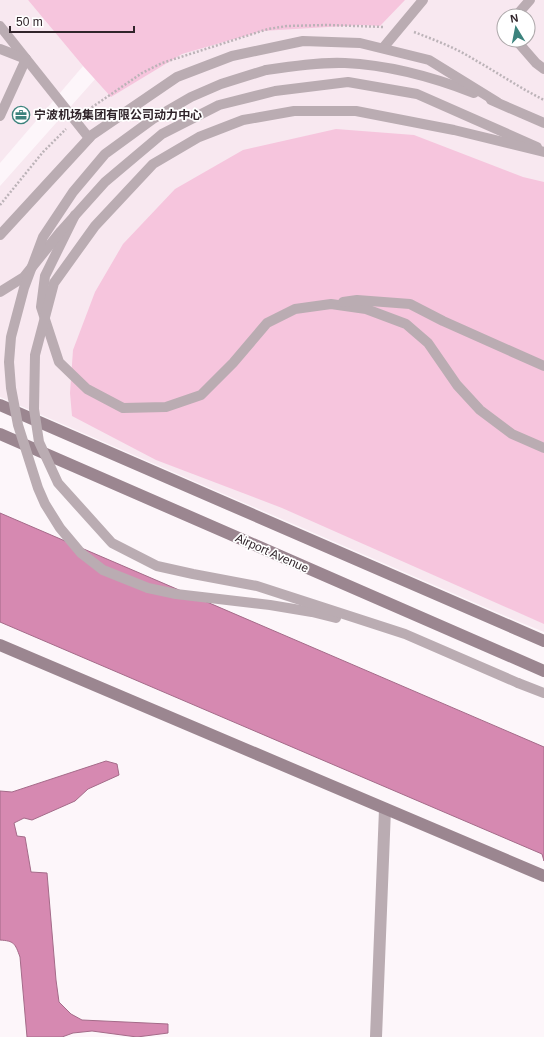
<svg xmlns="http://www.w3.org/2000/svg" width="544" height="1037" font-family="Helvetica,'Noto Sans SC',sans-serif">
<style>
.built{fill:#f8e8f0;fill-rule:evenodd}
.green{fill:#f6c5dd}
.water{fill:#d689b1;stroke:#a46b89}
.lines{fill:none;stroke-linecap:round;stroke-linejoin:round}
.path{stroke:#bcb3b8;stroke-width:2.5;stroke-dasharray:2 2;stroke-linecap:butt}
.service{stroke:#baacb2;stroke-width:10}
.minor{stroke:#baacb2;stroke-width:12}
.secondary{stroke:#9b8690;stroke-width:12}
.service-bridge{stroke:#baacb2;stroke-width:10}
.labels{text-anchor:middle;stroke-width:3.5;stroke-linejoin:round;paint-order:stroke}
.poi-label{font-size:12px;font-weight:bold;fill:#31252b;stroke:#fff;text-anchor:start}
.street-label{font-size:12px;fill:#31252b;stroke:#fff}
</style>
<rect width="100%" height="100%" fill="#fdf6fa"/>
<!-- built -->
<g class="built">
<polygon points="0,0 28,0 83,66 0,163"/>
<path d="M192,0h352v632l-27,-11 -517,-224v-211l96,-108zM504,16h24v24h-24z"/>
</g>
<!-- green -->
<g class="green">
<polygon points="28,0 405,0 380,26 361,25 262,31 182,54 111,97 83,66"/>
<polygon points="336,129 414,135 523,177 544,182 544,624 282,508 156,460 72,416 70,393 73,350 95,292 123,244 175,189 243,150"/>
</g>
<!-- water -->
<g class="water">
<polygon points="0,513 544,747 544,861 542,854 0,622"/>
<path d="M106,761l11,3 2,11 -31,14 -13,12 -43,19 -8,-2 -10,5 3,13 8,1 6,35 16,1 9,107 3,22 12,12 11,6 86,4v9l-31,4 -45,-6 -19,2 -11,4h-35l-7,-80c-5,-14 -6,-16 -20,-17v-149l12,1z"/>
</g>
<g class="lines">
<!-- path -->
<g class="path">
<path d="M414,32c21,8 42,16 61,28 23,13 45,28 69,40"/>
<polyline points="85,112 142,73 162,63 268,29 287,26 328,25 384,27"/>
<polyline points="0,205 43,152 66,129"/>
</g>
<!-- service -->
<g class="service">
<polyline points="516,16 530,0"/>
<polyline points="0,26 89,138"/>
<polyline points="516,40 536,63 544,69"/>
<polyline points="383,48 423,0"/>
<polyline points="0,49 26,59"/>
<path d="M266,70c26,-4 53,-8 79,-7 44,2 88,14 129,30"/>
<polyline points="491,100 544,123"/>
<polyline points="0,116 26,59"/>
<polyline points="75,215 45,276 41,307 59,362 87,389 123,408 166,407 201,395 233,363 267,323 295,309 331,304 366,309 406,324 428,343 457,385 480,410 512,434 544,448"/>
<polyline points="0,235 92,135 177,77 232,56 303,41 360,43 429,60 497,102"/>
<polyline points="0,292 24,277 61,231 105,182 162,134 219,105 275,91 348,82 417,94 537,147"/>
<polyline points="343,302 357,300 410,304 443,321 544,366"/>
<polyline points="518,683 544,693"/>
</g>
<!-- minor -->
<polyline class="minor" points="376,1037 385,809"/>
<!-- secondary -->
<g class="secondary">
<polyline points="0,405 544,641"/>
<polyline points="0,434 544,671"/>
<polyline points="0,645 544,876"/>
</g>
<!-- service-bridge -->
<g class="service-bridge">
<polyline points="266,70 221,84 191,97 153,119 105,154 73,192 43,237 24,288 11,337 9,362 11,388 18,425 38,488 45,504 60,528 81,553 103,570 148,588 176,594 270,605 312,612 336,618"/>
<polyline points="518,683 405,634 257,586 193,574 157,566 112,543 58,483 39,442 34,409 35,355 54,283 95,226 153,164 199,137 243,120 294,111 356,111 454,130 544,152"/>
</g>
</g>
<!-- icons -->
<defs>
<symbol id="office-ring" viewBox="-11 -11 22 22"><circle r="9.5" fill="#fff" stroke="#3c837d" stroke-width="1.5"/><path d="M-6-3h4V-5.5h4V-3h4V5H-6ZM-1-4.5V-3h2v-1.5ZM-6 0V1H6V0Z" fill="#3c837d"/></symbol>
</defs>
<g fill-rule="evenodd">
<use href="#office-ring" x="11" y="105" width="20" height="20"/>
</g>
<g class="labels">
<!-- poi labels -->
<g class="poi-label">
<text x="34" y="119">宁波机场集团有限公司动力中心</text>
</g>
<!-- street labels -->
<g class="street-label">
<text transform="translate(272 553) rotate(24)" y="4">Airport Avenue</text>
</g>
</g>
<!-- north arrow -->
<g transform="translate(516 28) rotate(350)"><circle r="19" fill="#ffffff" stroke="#ada8aa"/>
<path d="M0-3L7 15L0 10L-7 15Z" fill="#3c837d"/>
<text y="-6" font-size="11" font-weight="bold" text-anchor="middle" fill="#31252b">N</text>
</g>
<!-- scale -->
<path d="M10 26v6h124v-6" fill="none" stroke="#31252b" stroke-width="2"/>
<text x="16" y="26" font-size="12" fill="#31252b" stroke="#ffffff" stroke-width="3" paint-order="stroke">50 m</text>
</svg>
